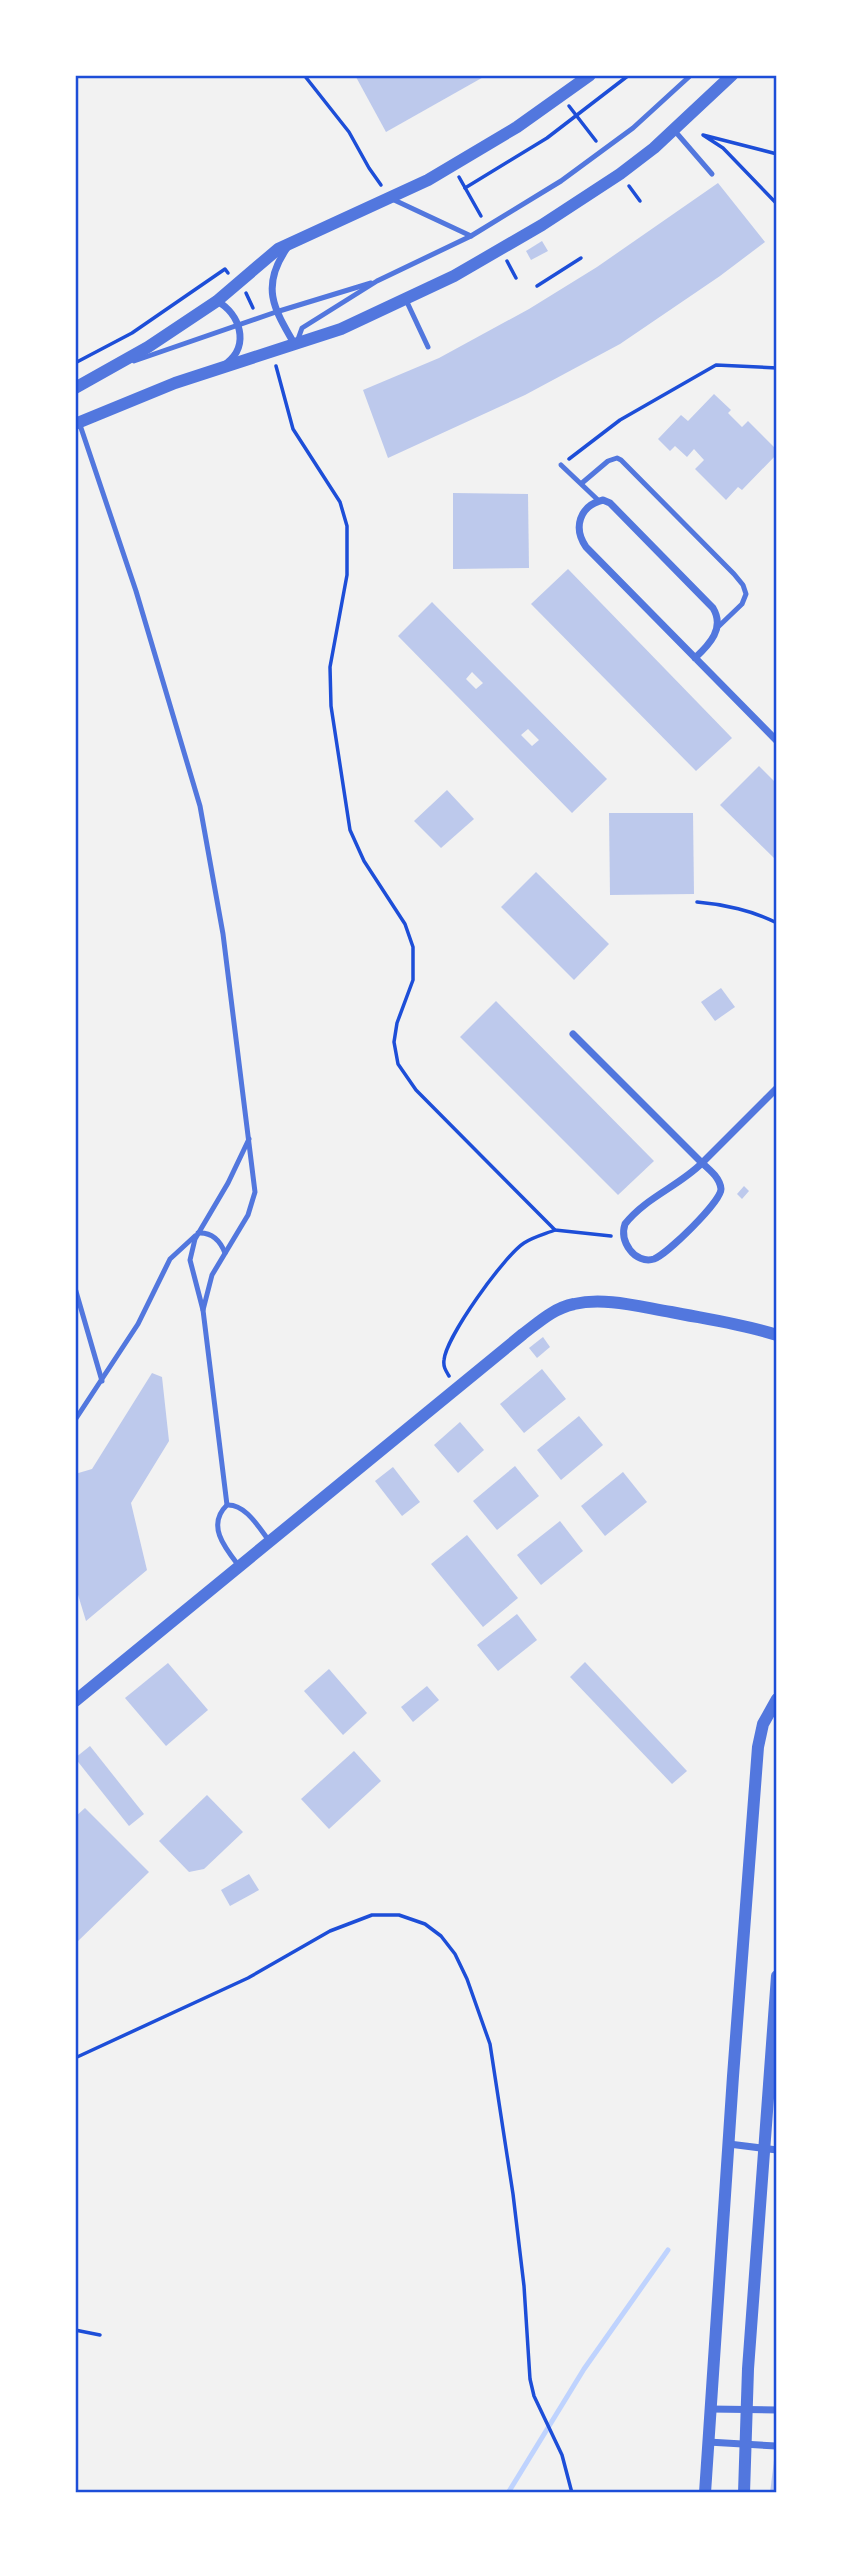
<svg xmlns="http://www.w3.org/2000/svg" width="852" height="2568" font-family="Commissioner,sans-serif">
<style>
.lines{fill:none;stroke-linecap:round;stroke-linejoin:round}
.stream{stroke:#bfd3fe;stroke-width:5}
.building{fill:#bdc9ec;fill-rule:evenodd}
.path{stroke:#1d4ed8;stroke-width:3.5}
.service{stroke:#5277de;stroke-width:5}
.minor{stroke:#5277de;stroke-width:7}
.tertiary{stroke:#5277de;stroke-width:12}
.neatline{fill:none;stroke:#1d4ed8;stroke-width:2.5}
</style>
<rect width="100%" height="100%" fill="#f2f2f2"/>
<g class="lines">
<!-- stream -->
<polyline class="stream" points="508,2493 584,2369 668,2250"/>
</g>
<!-- building -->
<g class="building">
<polygon points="359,75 487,75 386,132 356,77"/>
<polygon points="718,183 765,242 720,276 620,344 525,395 388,458 363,390 439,358 529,309 597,267"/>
<polygon points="542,241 548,251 531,260 526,251"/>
<polygon points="714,394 731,410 728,413 742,427 748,421 777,450 777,454 742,490 738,487 726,500 695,469 704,460 694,449 687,457 675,446 670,451 658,439 681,415 688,421"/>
<polygon points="453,493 528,494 529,568 453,569"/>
<polygon points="568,569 732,738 696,771 531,604"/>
<path d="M432,602l175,177 -35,34 -174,-177zM472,672l11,11 -7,6 -10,-10zM528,729l11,11 -7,6 -11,-11z"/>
<polygon points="759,766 777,784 777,861 720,805"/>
<polygon points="447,790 474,819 441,848 414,821"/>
<polygon points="609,813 693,813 694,894 610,895"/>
<polygon points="536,872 609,944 574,980 501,907"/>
<polygon points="721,988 735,1007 715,1021 701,1002"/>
<polygon points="496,1001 654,1161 618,1195 460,1037"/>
<polygon points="744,1186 749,1191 742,1199 737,1194"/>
<polygon points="543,1337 550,1347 537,1358 529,1348"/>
<polygon points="542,1369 566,1399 524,1433 500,1404"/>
<polygon points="152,1373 162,1377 169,1441 131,1503 147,1570 86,1621 75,1585 75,1474 92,1469"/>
<polygon points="579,1416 603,1445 561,1480 537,1450"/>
<polygon points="460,1422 484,1450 458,1473 434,1445"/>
<polygon points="515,1466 539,1496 497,1530 473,1501"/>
<polygon points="393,1467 420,1502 402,1516 375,1481"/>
<polygon points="623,1472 647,1502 605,1536 581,1506"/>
<polygon points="560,1521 583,1551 541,1585 517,1555"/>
<polygon points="467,1535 518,1598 483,1627 431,1564"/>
<polygon points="517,1614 537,1640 498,1671 477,1645"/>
<polygon points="585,1662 687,1771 672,1784 570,1677"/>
<polygon points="168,1663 208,1710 166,1746 125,1698"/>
<polygon points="329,1669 367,1713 343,1735 304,1691"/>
<polygon points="427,1686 439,1700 413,1722 401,1707"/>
<polygon points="90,1746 144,1814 129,1826 75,1758"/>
<polygon points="354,1751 381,1781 329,1829 301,1799"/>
<polygon points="207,1795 243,1832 204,1869 189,1872 159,1841"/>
<polygon points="85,1808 149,1872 75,1944 75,1817"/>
<polygon points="249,1874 259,1890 230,1906 221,1890"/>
<polygon points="775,2452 777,2493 770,2493"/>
</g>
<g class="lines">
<!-- path -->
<g class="path">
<polyline points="304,75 349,132 369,168 381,185"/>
<polyline points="569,106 596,141"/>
<polyline points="777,154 703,135 723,148 777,204"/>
<polyline points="459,177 481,216"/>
<polyline points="629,186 640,201"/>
<polyline points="465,188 547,138 629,75"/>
<polyline points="507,261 516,278"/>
<polyline points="537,286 581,258"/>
<polyline points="246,293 253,308"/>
<polyline points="75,363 132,333 225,269 228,273"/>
<polyline points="276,366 293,429 340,502 347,526 347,575 330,667 331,706 350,830 364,861 405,924 413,947 413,980 397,1023 394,1042 398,1064 416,1090 555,1230 611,1236"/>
<polyline points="569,459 620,420 716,365 777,368"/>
<path d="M697,902c26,2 57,9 80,21"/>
<path d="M449,1376c-3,-5 -6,-9 -5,-16 2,-23 60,-104 80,-117 9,-6 21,-9 31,-13"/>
<polyline points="75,2058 248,1978 330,1931 372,1915 399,1915 425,1924 441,1936 455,1954 467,1979 490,2044 513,2194 524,2286 530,2379 534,2396 562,2455 572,2493"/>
<polyline points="75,2330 100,2335"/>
</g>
<!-- service -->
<g class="service">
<polyline points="674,130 712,174"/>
<polyline points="392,199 471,236"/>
<polyline points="406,300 428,347"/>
<polyline points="297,342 302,328 377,281 471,236 561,181 633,128 691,75"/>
<polyline points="134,361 276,312 371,283"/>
<polyline points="79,422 136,591 200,806 223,934 255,1192 248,1215 212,1275 203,1310"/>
<polyline points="561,465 599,501"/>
<polyline points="582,483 608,461 617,458 621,460 734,574 743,585 746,594 742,604 718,627"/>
<path d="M198,1233c14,-1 22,7 27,20"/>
<polyline points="75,1288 102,1381"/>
<polyline points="75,1420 138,1324 170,1259 195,1236"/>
<polyline points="227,1505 203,1310 190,1260 195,1239 228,1183 249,1139"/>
<path d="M239,1566c-14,-18 -33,-41 -12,-61 19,-1 32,23 43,37"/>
</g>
<!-- minor -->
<g class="minor">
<path d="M287,248c-27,39 -13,61 8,97"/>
<path d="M217,301c23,13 33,44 10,62"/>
<path d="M695,658c15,-14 30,-30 18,-50l-103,-105 -7,-3c-24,6 -30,28 -17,47l191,194"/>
<polyline points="573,1034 702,1163 777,1088"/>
<path d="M702,1163c8,7 18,15 19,26 0,13 -54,65 -67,70 -9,3 -19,-2 -24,-9 -6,-8 -8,-17 -5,-26 20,-26 54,-38 77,-61z"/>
<polyline points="729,2144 777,2150"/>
<polyline points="710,2409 777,2410"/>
<polyline points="708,2442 776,2446"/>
</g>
<!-- tertiary -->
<g class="tertiary">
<polyline points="75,388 148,347 217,301 278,249 428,180 517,127 590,75"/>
<polyline points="75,424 175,383 341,329 454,276 542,225 620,174 654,148 732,75"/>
<path d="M75,1701l448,-367c16,-12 31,-26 51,-30 31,-7 66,3 97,8 35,7 71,12 106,23"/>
<polyline points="705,2493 733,2076 758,1747 763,1724 777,1699"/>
<polyline points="744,2493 748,2369 777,1976"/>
</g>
</g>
<!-- border -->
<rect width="852" height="2568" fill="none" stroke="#ffffff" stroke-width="154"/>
<rect x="77" y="77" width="698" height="2414" class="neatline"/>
</svg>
